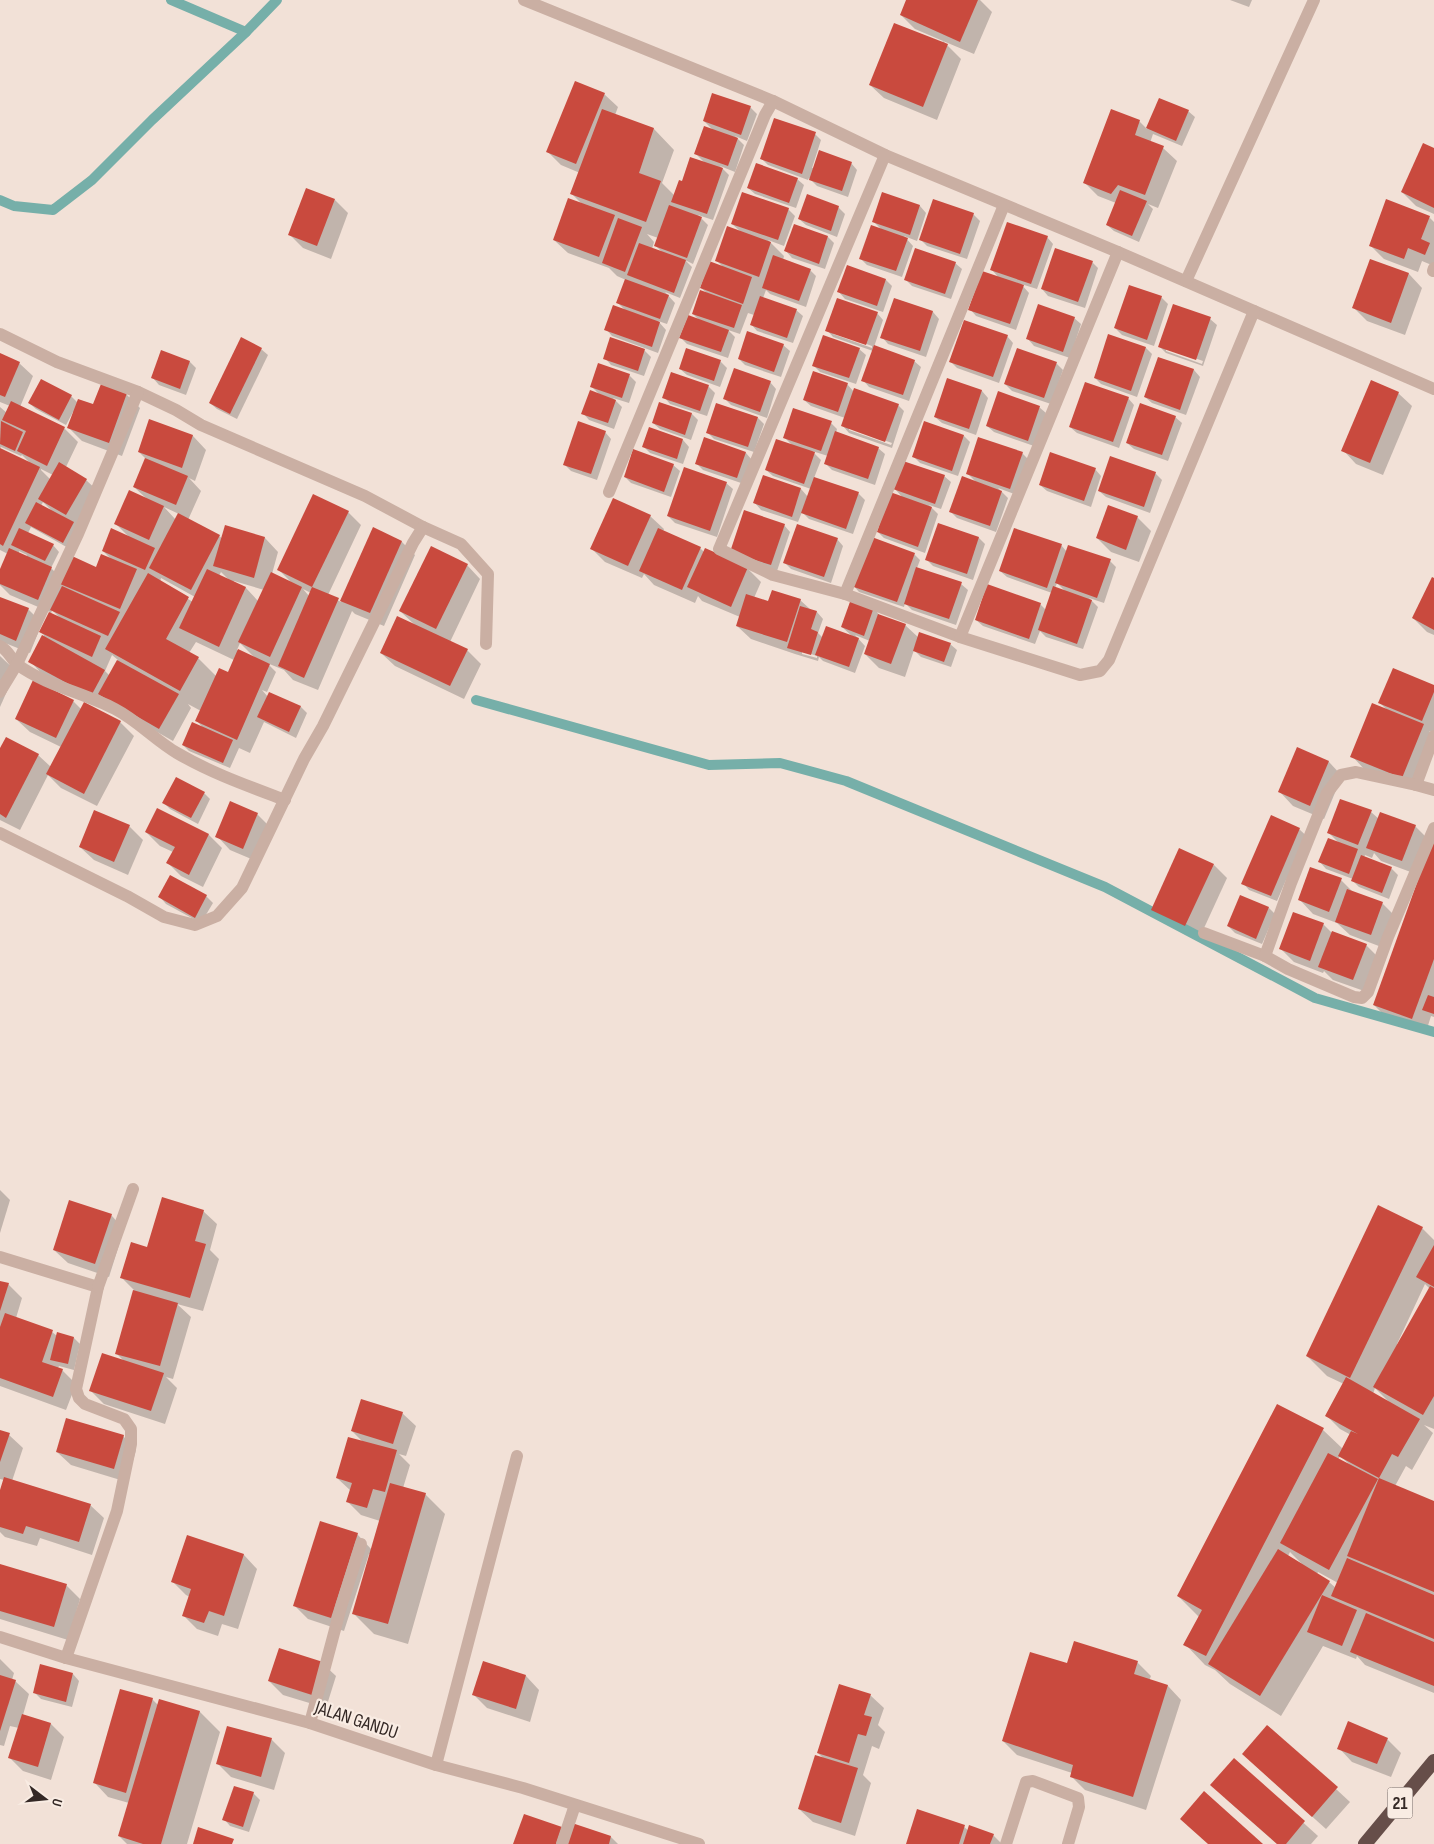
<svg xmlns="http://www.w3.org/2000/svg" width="1434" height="1844" font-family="'Sofia Sans Condensed',sans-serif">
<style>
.shadow{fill:#0003;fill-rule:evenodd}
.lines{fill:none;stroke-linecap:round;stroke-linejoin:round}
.stream{stroke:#76afa9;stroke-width:10}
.building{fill:#c94a3e}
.service{stroke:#caafa3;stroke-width:12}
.minor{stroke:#caafa3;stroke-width:12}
.trunk{stroke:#664e49;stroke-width:14}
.labels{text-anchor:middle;stroke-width:4.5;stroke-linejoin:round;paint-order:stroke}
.shield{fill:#f9ece3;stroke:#6f635e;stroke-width:1}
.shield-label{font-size:18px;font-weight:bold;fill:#342825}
.street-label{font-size:19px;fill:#342825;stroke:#f9ece3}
</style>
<rect width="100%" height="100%" fill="#f2e1d7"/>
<!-- shadow -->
<g class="shadow">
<polygon points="908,0 980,0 992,12 974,54 943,41 961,59 937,120 884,98 870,85 942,43 943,41 915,29 901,15"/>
<polygon points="1230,0 1252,0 1249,7"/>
<path d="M604,94l14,13 -3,8 39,14 20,21 -12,33 13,13 7,-13 23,-20 -9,-9 18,-23 -10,-10 46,-14 7,7 -10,27 -12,-5 9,9 -9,27 -15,-6 9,9 -16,45 -15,-5 10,10 -15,39 -8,-4 7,7 -12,31 -15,-6 10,11 -8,21 -9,-3 8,9 -8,23 -46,-17 -6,-7 20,-18 -9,-9 9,-22 -9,-4 -8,-8 -41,-15 -14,-13 29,-35 -11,-11 8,-21 -19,-8 -13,-13zM647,234l11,4 -2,8 7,7 -11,-4 2,-7z"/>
<polygon points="1160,99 1188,111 1195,117 1182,146 1153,134 1150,143 1163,148 1177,161 1158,208 1148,204 1153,209 1139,242 1114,231 1107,225 1116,203 1098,196 1084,182 1139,121 1147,129"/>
<polygon points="815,134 821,140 812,168 851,163 857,170 848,197 817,186 809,178 808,180 768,165 762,159"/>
<polygon points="1434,149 1434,214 1416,206 1402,192"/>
<polygon points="797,179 804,185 796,208 755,194 748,188"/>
<polygon points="883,194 920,206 926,213 917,241 904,236 913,246 902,277 867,265 860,258 883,231 874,222"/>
<polygon points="335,200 348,213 331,259 303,248 290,235"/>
<polygon points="838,207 845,214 837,237 806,225 799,219"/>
<polygon points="788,209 795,216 784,246 768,240 784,256 783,260 810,270 816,276 806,307 770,294 766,290 763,298 796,310 803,316 793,343 757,331 751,324 754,315 748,313 740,334 728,330 735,337 728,358 687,344 681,338 700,321 693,314 708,294 701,288 724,268 716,260 741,232 732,224"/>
<polygon points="973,214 980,221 967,259 927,246 920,239"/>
<polygon points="1429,217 1434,222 1434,266 1422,261 1418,272 1384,259 1370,245"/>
<polygon points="828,237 834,243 825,269 792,258 786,251"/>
<polygon points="1047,237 1053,244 1037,289 1021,284 1029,293 1016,330 976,316 970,309 1000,279 992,270"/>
<polygon points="1371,260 1409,274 1422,288 1405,335 1367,321 1354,308"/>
<polygon points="1092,262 1098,268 1085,308 1048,296 1042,289"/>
<polygon points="955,263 962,269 951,299 912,286 905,279"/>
<polygon points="886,280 892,286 883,312 845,299 839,292"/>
<polygon points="1161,297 1168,304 1154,346 1122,335 1115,328"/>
<polygon points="895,299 933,312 939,319 926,357 888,344 882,337"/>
<path d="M877,313l6,7 -9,27 40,14 7,6 -12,34 -40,-14 -6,-7 10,-29 -40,-14 -6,-7zM833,332l39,14v2l-39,-14z"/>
<polygon points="1074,318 1081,324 1070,358 1034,346 1028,339"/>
<path d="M1210,319l7,6 -14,41 -37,-13 -6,-6zM1166,348l37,13 -1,3 -36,-13z"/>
<polygon points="1007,336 1013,343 999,383 957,368 951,362"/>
<polygon points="783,345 790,351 781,377 745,365 739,359"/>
<polygon points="1146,348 1152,354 1137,397 1101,384 1095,378"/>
<polygon points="261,349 268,355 237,419 217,409 210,403"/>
<polygon points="859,349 866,355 856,384 820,372 813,365"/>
<polygon points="644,350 651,357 644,376 611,365 605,358"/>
<path d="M0,355l19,8 14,13 -13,31 44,21 14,14 -12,25 20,13 14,13 -30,56 -39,-22 -3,6 25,12 6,7 -8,16 12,12 34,-12 14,-9 -8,-8 26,-14 -14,-14 32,-24 -13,-12 12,-28 -7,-7 11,-31 43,15 13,14 -11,31 -6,-3 12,13 -13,29 31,16 4,3 42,-1 13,14 -6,22 19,8 -12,-12 69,-58 13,13 -33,70 13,7 32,-73 29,13 13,13 -31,71 -29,-12 -3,-3 -34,79 -25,-10 -9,-10 -17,-7 9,9 -9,20 -5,-2 6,7 2,-4 31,14 6,6 -11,25 -32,-16 -14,31 -11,-5 -9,20 -41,-17 -6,-6 21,-16 -7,-8 4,-10 -13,-7 3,4 -18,33 -60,-34 -70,-32 -13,-14 14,-26 -4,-3 10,-20 -40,-17 -10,-10v-13l8,-18 -8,-4v-101l30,14 -8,-8 -1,1 -20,-9 -1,2v-42l7,6 3,-7 -10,-4zM41,469l12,6 -3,4 -9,-9zM43,502l8,8 -10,-4zM164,507l15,7 -3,6zM19,551l8,4 -1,2 -7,-3zM221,572l8,8 -10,-4zM161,578l34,19 -2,5 -33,-20zM234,581l30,9 -6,11 -12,-13 -13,-5zM303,589l8,4 -2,3zM52,610l8,8 -9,-4zM196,642l38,18 -1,16 -16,1 -19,-19 -9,-5zM240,643l16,16 -19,-9zM112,655l6,5 -8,16 -5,-5z"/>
<polygon points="1159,358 1194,370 1200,377 1186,415 1152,403 1145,397"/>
<polygon points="720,361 727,368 720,387 687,375 680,369"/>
<polygon points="190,362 196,368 186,395 159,385 153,378"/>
<polygon points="1056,363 1063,370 1051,404 1012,391 1005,384"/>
<polygon points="629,375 636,382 629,403 613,398 622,407 614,429 589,420 583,413 600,395 591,386"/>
<polygon points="948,380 982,391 988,398 976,435 942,423 935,417"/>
<polygon points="770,382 776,389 767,418 731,405 725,399"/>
<path d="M847,384l7,8 44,13 6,6 -12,37 -43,-15 -6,-7 2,-8 -34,-12 -7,-6zM849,428l43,15 -1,2 -42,-15z"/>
<polygon points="708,386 715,393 707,416 670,404 664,397"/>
<polygon points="1398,393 1412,406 1383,475 1356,464 1343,450"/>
<polygon points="126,394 140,408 122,456 82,441 69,428 75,412 73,412 66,425 36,409 29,403 71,396 78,403 94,406"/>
<polygon points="1128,398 1134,405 1119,448 1077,433 1070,427"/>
<polygon points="660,403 692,414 698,420 691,440 660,429 653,423"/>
<polygon points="1039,407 1046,413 1034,446 994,432 987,426"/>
<polygon points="1175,417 1182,423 1168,461 1134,449 1127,443"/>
<polygon points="758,418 764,424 754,452 714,439 707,432"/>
<polygon points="831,423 837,429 836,433 878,448 885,454 875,485 832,470 825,463 828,456 812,451 821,460 814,478 858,493 865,500 853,534 809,519 802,512 798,522 761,510 755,503 764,477 801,489 808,497 811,489 773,476 766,470 793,446 784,437"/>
<polygon points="605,432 611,439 597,480 571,471 564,464"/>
<polygon points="964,436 970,442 958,476 920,463 913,456"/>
<polygon points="705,439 746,453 752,460 744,484 703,470 696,463"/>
<polygon points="683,440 689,447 683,464 650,453 644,447"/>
<polygon points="1022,453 1029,460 1017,495 998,488 1008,498 996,532 957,518 951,512 977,483 967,473"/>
<polygon points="673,465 680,471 671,497 631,483 625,477"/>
<polygon points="1095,469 1101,476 1091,507 1047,491 1040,485"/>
<polygon points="1155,473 1162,480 1150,513 1106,497 1099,491"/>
<polygon points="944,476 951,482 941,509 929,505 938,514 925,553 884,538 878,532 903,498 895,489"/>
<polygon points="726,483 733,489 717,537 675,523 668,516"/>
<path d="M650,516l14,13 -1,3 37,16 4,4 43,16 14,14 -7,16 15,5 31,-3 11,10 6,2 6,7 -5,14 4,4h31l-11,-10 32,-19 6,8 25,9 14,13 31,6 7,6 -6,17 -30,-10 -7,-7 -9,27 -26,-9 -14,-14 5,-13 -15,-6 10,11 -10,27 -32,-12 -4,-4 -1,4 -23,-7 -44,-15 -14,-13 3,-9 -38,-16 -4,-5 -3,7 -41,-18 -10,-11 -2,4 -37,-16 -14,-14zM802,651l15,5v2l-15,-4z"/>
<polygon points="1137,517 1151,531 1139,562 1111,552 1097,538"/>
<polygon points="939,524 979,538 985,544 973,580 933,566 927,560"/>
<polygon points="784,525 790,532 777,571 738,558"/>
<polygon points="837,539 843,546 831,583 791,569 785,563"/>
<path d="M1061,545l6,7 43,9 6,6 -12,36 -15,-5 9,9 -15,42 -37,-12 -6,-6 -5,13 -52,-18 -7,-6 64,-16 6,6 6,-17 -45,-16 -7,-6zM1057,583l9,9 -11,-4z"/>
<polygon points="914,554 920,560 917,568 961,584 968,590 956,625 912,610 905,603 904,607 859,592 853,585"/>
<polygon points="467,565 480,579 450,642 467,650 481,664 464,699 395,666 381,653 415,625 400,611"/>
<polygon points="1434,579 1434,635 1427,632 1413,618"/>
<polygon points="0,598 28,609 42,623 30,653 0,641"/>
<polygon points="0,656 16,671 0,707"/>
<polygon points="33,682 73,701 81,709 120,722 134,736 97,806 61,788 48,775 20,830 0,820 0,750 38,755 51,767 61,747 30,732 16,719"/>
<polygon points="1434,686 1434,733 1429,731 1434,736 1416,790 1365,770 1352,756 1388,711 1380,703"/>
<polygon points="1298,749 1329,762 1342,776 1324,819 1293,806 1280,792"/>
<polygon points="204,793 210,799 198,824 170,809 163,802"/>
<polygon points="1371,812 1379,819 1415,826 1429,840 1416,874 1381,861 1374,853 1372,858 1365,855 1364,858 1391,868 1398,875 1389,899 1359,887 1353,881 1353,879 1326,869 1320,862 1339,843 1329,833"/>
<polygon points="257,814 271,828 256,861 230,850 217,836"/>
<polygon points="129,826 143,840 128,875 94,860 80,847"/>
<polygon points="1299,829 1313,842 1286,880 1277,901 1249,890 1243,883"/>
<polygon points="146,832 209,835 222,848 203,887 181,876 168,863 173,852 160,846"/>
<polygon points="1434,843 1434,1017 1431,1016 1426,1032 1388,1019 1374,1005"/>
<polygon points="1214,865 1227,878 1199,939 1166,923 1152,910"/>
<polygon points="1341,880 1354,893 1382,903 1396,917 1384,948 1350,935 1337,923 1313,914 1300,900"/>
<polygon points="206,896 213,903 201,923 166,904 160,897"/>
<polygon points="1269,908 1275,914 1262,944 1235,933 1228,926"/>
<polygon points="1323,924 1331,932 1366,945 1380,959 1367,992 1333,980 1324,971 1323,973 1294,962 1281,949"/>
<polygon points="0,1190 10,1200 0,1233"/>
<polygon points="203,1211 217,1224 210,1250 219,1259 203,1311 177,1304 191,1317 173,1379 166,1377 177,1388 165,1424 104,1404 91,1391 125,1362 116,1353 134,1290 122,1278 148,1249"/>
<polygon points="111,1215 124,1229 109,1277 68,1263 54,1250"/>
<path d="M1422,1228l12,12v189l-10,-4 9,8 -21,37 -6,-4 -11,20 39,17v190l-69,-28 -8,-9 -1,3 -33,-13 -42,70 -51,-32 -15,-14 -10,-5 -20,-21 14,-27 -21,-21 145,-166 20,19 8,-14 -11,-6 -14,-14 18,-31 -17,-8 -20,-20zM1425,1284l5,5 -32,56 -1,-1zM1375,1388l15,15 -17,-9zM1340,1456l9,8 -11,-4zM1290,1552l12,12 -14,-8zM1318,1572l20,11 -2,5 -7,-6 -12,-8z"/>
<polygon points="0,1282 8,1284 22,1298 16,1318 52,1332 57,1336 74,1338 80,1344 74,1370 59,1366 58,1368 62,1370 76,1384 66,1410 0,1386"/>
<polygon points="402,1413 416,1426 406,1456 399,1454 410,1465 403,1488 425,1494 445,1514 408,1644 374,1634 354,1614 371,1554 369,1554 344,1631 308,1619 295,1606 357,1534 372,1550 380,1521 361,1515 348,1502 351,1491 337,1478 363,1442 352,1431"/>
<polygon points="0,1432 9,1435 23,1448 12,1481 90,1505 104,1518 92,1555 40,1538 37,1546 5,1537 0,1532 0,1493 4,1480 0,1479"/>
<polygon points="123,1436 136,1450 127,1482 71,1465 57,1452"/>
<polygon points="188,1537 244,1555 257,1569 238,1629 222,1624 218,1636 197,1629 184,1616 190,1597 186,1595 173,1582"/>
<polygon points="0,1566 66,1585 80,1599 68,1640 0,1619"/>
<polygon points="0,1659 14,1673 12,1680 15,1681 29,1694 23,1715 51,1724 64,1737 51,1780 23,1771 10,1758 19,1728 10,1726 4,1746 0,1745"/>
<polygon points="1137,1662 1151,1676 1149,1681 1168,1686 1181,1700 1146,1810 1085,1790 1071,1776 1072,1773 1017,1755 1003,1741 1068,1665"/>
<polygon points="322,1663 336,1676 326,1708 283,1695 269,1681"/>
<polygon points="483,1663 526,1676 539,1690 530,1722 487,1708 474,1695"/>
<polygon points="73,1674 79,1681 72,1707 41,1699 34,1692"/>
<polygon points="870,1695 884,1708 878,1725 885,1732 879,1749 872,1746 863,1775 871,1783 855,1836 813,1822 799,1809 824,1759 818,1753"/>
<polygon points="152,1699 158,1705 200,1712 220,1732 187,1844 127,1844 119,1836 129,1803 108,1797 95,1783"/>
<polygon points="1268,1726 1350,1802 1326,1829 1257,1767"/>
<polygon points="271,1739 285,1753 274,1790 231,1777 218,1764"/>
<polygon points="1387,1739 1401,1753 1391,1777 1352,1762 1339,1748"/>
<polygon points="1234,1760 1318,1836 1311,1844 1277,1844 1225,1798"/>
<polygon points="253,1793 260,1800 249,1832 230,1826 224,1819"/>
<polygon points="964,1827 969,1831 993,1835 1002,1844 907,1844"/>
<polygon points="561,1829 611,1837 618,1844 514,1844"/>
</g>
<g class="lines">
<!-- stream -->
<g class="stream">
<polyline points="171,0 246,32"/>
<polyline points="0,200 14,206 53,210 92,180 152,120 246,32 277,0"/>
<polyline points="476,700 709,765 780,763 846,781 1105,887 1315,998 1434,1032"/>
</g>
</g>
<!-- building -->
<g class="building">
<polygon points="906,0 978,0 960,42 900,15"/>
<polygon points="894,23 948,44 923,107 869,85"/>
<polygon points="575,81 605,93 576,164 546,152"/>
<polygon points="712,93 751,106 741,135 703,121"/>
<polygon points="1159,98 1189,110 1176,141 1146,128"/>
<polygon points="602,109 654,128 639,173 661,181 646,222 570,194"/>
<polygon points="1111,109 1140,120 1135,135 1164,146 1145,195 1118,185 1111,194 1083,183"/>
<polygon points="774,118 816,132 802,174 760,159"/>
<polygon points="704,126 738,138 728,166 694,154"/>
<polygon points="1423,143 1434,148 1434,208 1401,192"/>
<polygon points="819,150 852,162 842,191 809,180"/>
<polygon points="690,157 723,168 707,214 671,202 679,180 682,181"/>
<polygon points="756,163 798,178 789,203 747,188"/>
<polygon points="306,188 335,199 317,246 288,235"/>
<polygon points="1120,190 1147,201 1132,236 1106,225"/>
<polygon points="742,192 789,208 778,240 731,224"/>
<polygon points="882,192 920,205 910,235 872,222"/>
<polygon points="807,194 839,206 831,231 798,219"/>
<polygon points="568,198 615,215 599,257 553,240"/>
<polygon points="933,199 974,213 960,254 919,240"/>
<polygon points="1386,199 1430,216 1421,239 1430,243 1425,255 1408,248 1404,259 1369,246"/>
<polygon points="669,205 702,217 687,258 654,246"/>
<polygon points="618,218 642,227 625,272 602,263"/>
<polygon points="1007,222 1048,236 1031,284 990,270"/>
<polygon points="794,224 828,236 819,264 784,251"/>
<polygon points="871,225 908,238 896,271 859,259"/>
<polygon points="727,226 771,242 759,277 715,261"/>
<polygon points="639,243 686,260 674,293 627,275"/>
<polygon points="915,248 956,262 945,294 904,280"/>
<polygon points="1055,248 1093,261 1078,302 1041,289"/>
<polygon points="773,255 811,269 799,301 762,288"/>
<polygon points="1370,259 1409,273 1391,323 1352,308"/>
<polygon points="709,261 752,277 743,304 700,288"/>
<polygon points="847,265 886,279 877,306 837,292"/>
<polygon points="982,271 1024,285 1010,324 968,310"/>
<polygon points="625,279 669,295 660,319 616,303"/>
<polygon points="1129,285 1162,296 1147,340 1114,328"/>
<polygon points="700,290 742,305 734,328 692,314"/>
<polygon points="760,296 797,309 787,338 750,325"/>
<polygon points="837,298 878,312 866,345 825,331"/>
<polygon points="894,298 933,311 920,351 880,338"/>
<polygon points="1038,304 1075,317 1063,352 1026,339"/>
<polygon points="1173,304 1211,317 1196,360 1158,347"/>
<polygon points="613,305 660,322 652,347 604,330"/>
<polygon points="688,315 729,330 721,352 679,338"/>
<polygon points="964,320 1008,335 993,377 949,362"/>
<polygon points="747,331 784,344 774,372 738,359"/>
<polygon points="1108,334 1146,347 1131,391 1094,378"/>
<polygon points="823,335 860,348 849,378 812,366"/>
<polygon points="241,337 262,348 230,414 209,403"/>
<polygon points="610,337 645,349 638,371 603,359"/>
<polygon points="874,345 915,360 903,395 861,381"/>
<polygon points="686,348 721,360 714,381 679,369"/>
<polygon points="1017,348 1057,362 1044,398 1004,384"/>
<polygon points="161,350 190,361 180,389 151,378"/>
<polygon points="0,353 20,362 5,397 0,395"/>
<polygon points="1158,357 1194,369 1180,410 1144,397"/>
<polygon points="598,363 630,374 622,398 590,387"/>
<polygon points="734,368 771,381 760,412 723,399"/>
<polygon points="813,371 848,383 838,412 803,400"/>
<polygon points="671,372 709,385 700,411 662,398"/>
<polygon points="947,378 982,390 969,429 934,417"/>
<polygon points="41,379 72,395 59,420 28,403"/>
<polygon points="1371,380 1399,392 1370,463 1341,451"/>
<polygon points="1085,382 1129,397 1113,442 1069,427"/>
<polygon points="101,384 127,393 109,443 67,428 78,399 93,404"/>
<polygon points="854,388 899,404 885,442 841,426"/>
<polygon points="590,390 616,400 608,423 581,414"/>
<polygon points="998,391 1040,406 1028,441 986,426"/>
<polygon points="11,401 65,427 47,466 17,451 26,431 2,420"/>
<polygon points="659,402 692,413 685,435 652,423"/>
<polygon points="716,403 758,417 748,447 706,433"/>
<polygon points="1140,403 1176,416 1162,455 1126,443"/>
<polygon points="793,408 832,421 821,451 783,438"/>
<polygon points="149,419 193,435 182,468 138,452"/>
<polygon points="1,421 23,432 15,451 0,444"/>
<polygon points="578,421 606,431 591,474 563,465"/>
<polygon points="924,421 964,435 952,471 912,457"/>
<polygon points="649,427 683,439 677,459 642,447"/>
<polygon points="835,431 879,447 868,479 824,464"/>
<polygon points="704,437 746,452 737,478 695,464"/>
<polygon points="978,437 1023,452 1010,489 966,474"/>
<polygon points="776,439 815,452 804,484 765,470"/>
<polygon points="0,448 40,467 3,546 0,544"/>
<polygon points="633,449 674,464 664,492 624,477"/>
<polygon points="1050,452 1096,468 1084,501 1039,485"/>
<polygon points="1110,456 1156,472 1144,507 1098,491"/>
<polygon points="145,458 188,476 176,505 133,487"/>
<polygon points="903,461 945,475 935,504 893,489"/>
<polygon points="59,462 87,479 66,515 38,499"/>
<polygon points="684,467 727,482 710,531 667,516"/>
<polygon points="763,475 801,488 792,517 753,503"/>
<polygon points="962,476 1002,491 990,526 949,512"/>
<polygon points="814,477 859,492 846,529 801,513"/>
<polygon points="129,490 164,506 149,540 114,524"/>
<polygon points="890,492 932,507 918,547 877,532"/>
<polygon points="313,494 349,511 312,587 277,570"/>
<polygon points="613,498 651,515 628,566 590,549"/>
<polygon points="36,502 74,522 63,543 25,523"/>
<polygon points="1108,505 1138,516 1126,550 1096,538"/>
<polygon points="744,510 785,524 771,565 730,552"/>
<polygon points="178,513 220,535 191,590 149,568"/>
<polygon points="938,523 979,537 967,574 925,560"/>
<polygon points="797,524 838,538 824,577 783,563"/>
<polygon points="225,525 265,537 254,578 213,566"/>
<polygon points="373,527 402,541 370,613 340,601"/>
<polygon points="19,528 54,544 45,561 11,545"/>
<polygon points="111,528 155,548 145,570 102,551"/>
<polygon points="658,528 701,547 682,590 639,571"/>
<polygon points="1014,528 1062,544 1047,588 999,571"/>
<polygon points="869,536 915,553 897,602 851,586"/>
<polygon points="1068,545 1111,559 1097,598 1055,583"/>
<polygon points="431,546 468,564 436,629 399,611"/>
<polygon points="9,548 52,567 38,600 0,584 0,569"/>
<polygon points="705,548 748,567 731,607 687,587"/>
<polygon points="101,554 137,569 120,609 60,584 72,556 96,567"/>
<polygon points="916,567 962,582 949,619 904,604"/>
<polygon points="207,569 246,587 219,647 179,628"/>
<polygon points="271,572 302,587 270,657 238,642"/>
<polygon points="148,573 189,597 166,639 199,657 180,691 105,649"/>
<polygon points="1432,577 1434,578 1434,630 1412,618"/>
<polygon points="987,584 1041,603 1029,639 975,620"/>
<polygon points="62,586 120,612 108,636 50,610"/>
<polygon points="1053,586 1092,600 1077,644 1038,630"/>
<polygon points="312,587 339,598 304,678 278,666"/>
<polygon points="772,590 801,599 787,642 736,626 746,594 768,601"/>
<polygon points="0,597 29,608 16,641 0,634"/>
<polygon points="851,599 874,607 864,636 841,627"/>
<polygon points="800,606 817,611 811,629 818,632 811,655 787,648"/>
<polygon points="49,612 101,636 92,657 39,632"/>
<polygon points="878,614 906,624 891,664 864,654"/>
<polygon points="397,616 468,649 450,686 380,653"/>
<polygon points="826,626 859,638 849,667 815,655"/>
<polygon points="919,632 951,643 944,662 913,651"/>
<polygon points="42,635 105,670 91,696 28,662"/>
<polygon points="238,649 270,664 237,740 195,721 219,668 228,672"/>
<polygon points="117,660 179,694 159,729 98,694"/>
<polygon points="1393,668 1434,685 1434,692 1422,721 1378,703"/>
<polygon points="33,680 74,700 56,738 15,719"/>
<polygon points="269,692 301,706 289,732 257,717"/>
<polygon points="84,702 121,721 84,794 46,774"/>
<polygon points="1372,703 1424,724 1402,778 1350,757"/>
<polygon points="192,722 233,740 223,763 182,745"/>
<polygon points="6,737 39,754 6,818 0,814 0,748"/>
<polygon points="1297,747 1329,761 1310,806 1278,792"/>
<polygon points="176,777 205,792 191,818 162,803"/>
<polygon points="1340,799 1372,810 1358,845 1327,833"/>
<polygon points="230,801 258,813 243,849 215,837"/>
<polygon points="157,808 209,834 189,875 166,863 175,847 145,832"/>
<polygon points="94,810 130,825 114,862 79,847"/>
<polygon points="1380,812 1416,825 1402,861 1366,848"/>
<polygon points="1271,815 1300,828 1271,896 1241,884"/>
<polygon points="1328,838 1358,849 1349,874 1318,862"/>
<polygon points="1432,841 1434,842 1434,959 1412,1019 1373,1005"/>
<polygon points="1179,848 1214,864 1185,926 1151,910"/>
<polygon points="1361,855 1392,867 1382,893 1351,881"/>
<polygon points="1310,867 1342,878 1329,912 1298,900"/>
<polygon points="170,875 207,895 195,918 158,897"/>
<polygon points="1347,889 1383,902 1371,935 1335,922"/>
<polygon points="1240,895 1269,907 1256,939 1227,926"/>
<polygon points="1293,912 1324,923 1310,961 1279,949"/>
<polygon points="1332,931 1367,944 1353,980 1318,967"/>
<polygon points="1428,995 1434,997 1434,1014 1422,1010"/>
<polygon points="162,1197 204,1210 195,1241 206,1244 190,1298 120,1278 131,1242 147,1247"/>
<polygon points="69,1200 112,1214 95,1264 53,1250"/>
<polygon points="1378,1205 1423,1227 1350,1378 1306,1356"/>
<polygon points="1434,1245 1434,1287 1416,1277"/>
<polygon points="0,1281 9,1283 0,1311"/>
<polygon points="1430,1286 1434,1288 1434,1396 1423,1415 1373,1387"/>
<polygon points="133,1290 178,1303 160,1366 115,1354"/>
<polygon points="5,1313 53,1330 42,1362 63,1369 53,1397 0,1378 0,1327"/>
<polygon points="57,1332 74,1337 68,1364 50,1360"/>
<polygon points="102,1353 164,1373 151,1411 89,1391"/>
<polygon points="1346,1377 1420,1419 1398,1457 1392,1454 1379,1478 1338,1456 1351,1431 1358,1434 1325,1416"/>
<polygon points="361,1399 403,1412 393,1444 351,1431"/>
<polygon points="1277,1404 1324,1428 1206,1656 1183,1645 1202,1610 1177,1596"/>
<polygon points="66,1418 124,1435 114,1469 56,1452"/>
<polygon points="0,1430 10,1433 0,1462"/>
<polygon points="348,1437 397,1450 385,1492 373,1489 367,1508 346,1502 352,1483 336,1478"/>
<polygon points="1328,1453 1378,1479 1329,1570 1280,1543"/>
<polygon points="4,1477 91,1504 79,1542 26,1526 23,1534 0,1527 0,1490"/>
<polygon points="1379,1478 1434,1501 1434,1592 1347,1556"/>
<polygon points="390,1483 426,1493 388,1624 352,1614"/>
<polygon points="320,1521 358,1533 331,1618 293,1606"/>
<polygon points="187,1535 244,1554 224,1616 209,1611 204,1623 182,1616 191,1589 171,1582"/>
<polygon points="1278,1549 1330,1581 1260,1696 1208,1664"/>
<polygon points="1347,1558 1434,1595 1434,1639 1331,1596"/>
<polygon points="0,1564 67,1584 54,1627 0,1611"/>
<polygon points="1322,1595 1357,1610 1342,1646 1307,1632"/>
<polygon points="1366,1613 1434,1642 1434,1686 1350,1652"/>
<polygon points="1074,1641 1138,1661 1134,1674 1168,1685 1133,1797 1070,1777 1073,1765 1002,1741 1030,1652 1067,1663"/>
<polygon points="279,1648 323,1662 312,1695 268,1681"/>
<polygon points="483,1661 526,1675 516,1709 472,1695"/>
<polygon points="40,1664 73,1673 66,1702 33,1693"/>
<polygon points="0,1675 16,1680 0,1731"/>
<polygon points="839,1684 871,1694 864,1715 872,1717 866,1736 858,1734 849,1763 817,1753"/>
<polygon points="120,1689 153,1698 126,1793 93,1783"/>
<polygon points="159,1699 200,1711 161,1844 143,1844 118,1836"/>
<polygon points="22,1714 51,1723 38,1767 8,1758"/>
<polygon points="1348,1721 1388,1738 1377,1764 1337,1749"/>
<polygon points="1267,1725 1338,1787 1312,1817 1242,1754"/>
<polygon points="227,1726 272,1738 261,1777 216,1764"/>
<polygon points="815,1755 858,1768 841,1823 798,1809"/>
<polygon points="1234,1758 1305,1821 1286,1844 1277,1844 1210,1785"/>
<polygon points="234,1786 254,1792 243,1827 222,1820"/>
<polygon points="1204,1791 1263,1844 1208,1844 1180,1819"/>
<polygon points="917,1809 965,1825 959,1844 906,1844"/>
<polygon points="524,1814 562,1827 556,1844 513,1844"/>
<polygon points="572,1823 611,1836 609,1844 565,1844"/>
<polygon points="969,1825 994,1834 990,1844 963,1844"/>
<polygon points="198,1827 234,1839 232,1844 193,1844"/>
</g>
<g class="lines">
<!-- service -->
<g class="service">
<polyline points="436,1765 517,1456"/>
<polyline points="1006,1844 1026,1782 1033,1781 1078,1798 1079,1807 1068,1844"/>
</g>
<!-- minor -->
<g class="minor">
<polyline points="524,0 773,101 885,155 1118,252 1434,389"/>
<polyline points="885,155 719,549 773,575 845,594 960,637 1080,675 1100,671 1109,660 1254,311"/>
<polyline points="1433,271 1434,268"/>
<polyline points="1186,281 1314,0"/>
<polyline points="0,334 57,362 138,392 176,410 201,425 365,496 423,527 461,544 488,574 486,644"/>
<polyline points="609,492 765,115 773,101"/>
<polyline points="845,594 1004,205"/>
<polyline points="960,637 1118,252"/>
<path d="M0,646c9,5 11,13 18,19 29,21 66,28 97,44 23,12 40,31 62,44 34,20 71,33 108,47"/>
<polyline points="0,692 17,664 78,534 138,392"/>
<polyline points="1434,736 1416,785 1434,790"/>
<polyline points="0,833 127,896 164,917 195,925 217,916 242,888 304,759 323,726 413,543 423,527"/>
<polyline points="1204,933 1265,956 1288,969 1354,997 1362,998 1368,992 1388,937 1434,828"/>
<polyline points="1265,956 1291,883 1327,793 1341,775 1356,772 1416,785"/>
<polyline points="0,1257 98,1287 76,1389 79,1398 85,1404 124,1419 131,1429 131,1444 117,1511 66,1658"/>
<polyline points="98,1287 133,1189"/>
<polyline points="0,1637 66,1658 310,1723 436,1765 523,1788 699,1844"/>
<polyline points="310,1723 341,1607 361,1544"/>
<polyline points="562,1844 575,1805"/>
</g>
<!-- trunk -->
<polyline class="trunk" points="1365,1844 1434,1761"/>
</g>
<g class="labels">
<!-- shield labels -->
<rect class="shield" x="1387.5" y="1787.5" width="25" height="31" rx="4"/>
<g class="shield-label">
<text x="1400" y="1809">21</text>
</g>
<!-- street labels -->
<g class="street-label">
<text transform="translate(357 1719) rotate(18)" y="7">JALAN GANDU</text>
</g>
</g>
<!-- north arrow -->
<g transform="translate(45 1799) rotate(106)" stroke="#f9ece3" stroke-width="4" paint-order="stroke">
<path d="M0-4L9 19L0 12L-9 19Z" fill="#342825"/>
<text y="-8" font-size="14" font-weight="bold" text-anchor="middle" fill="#342825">U</text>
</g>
</svg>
